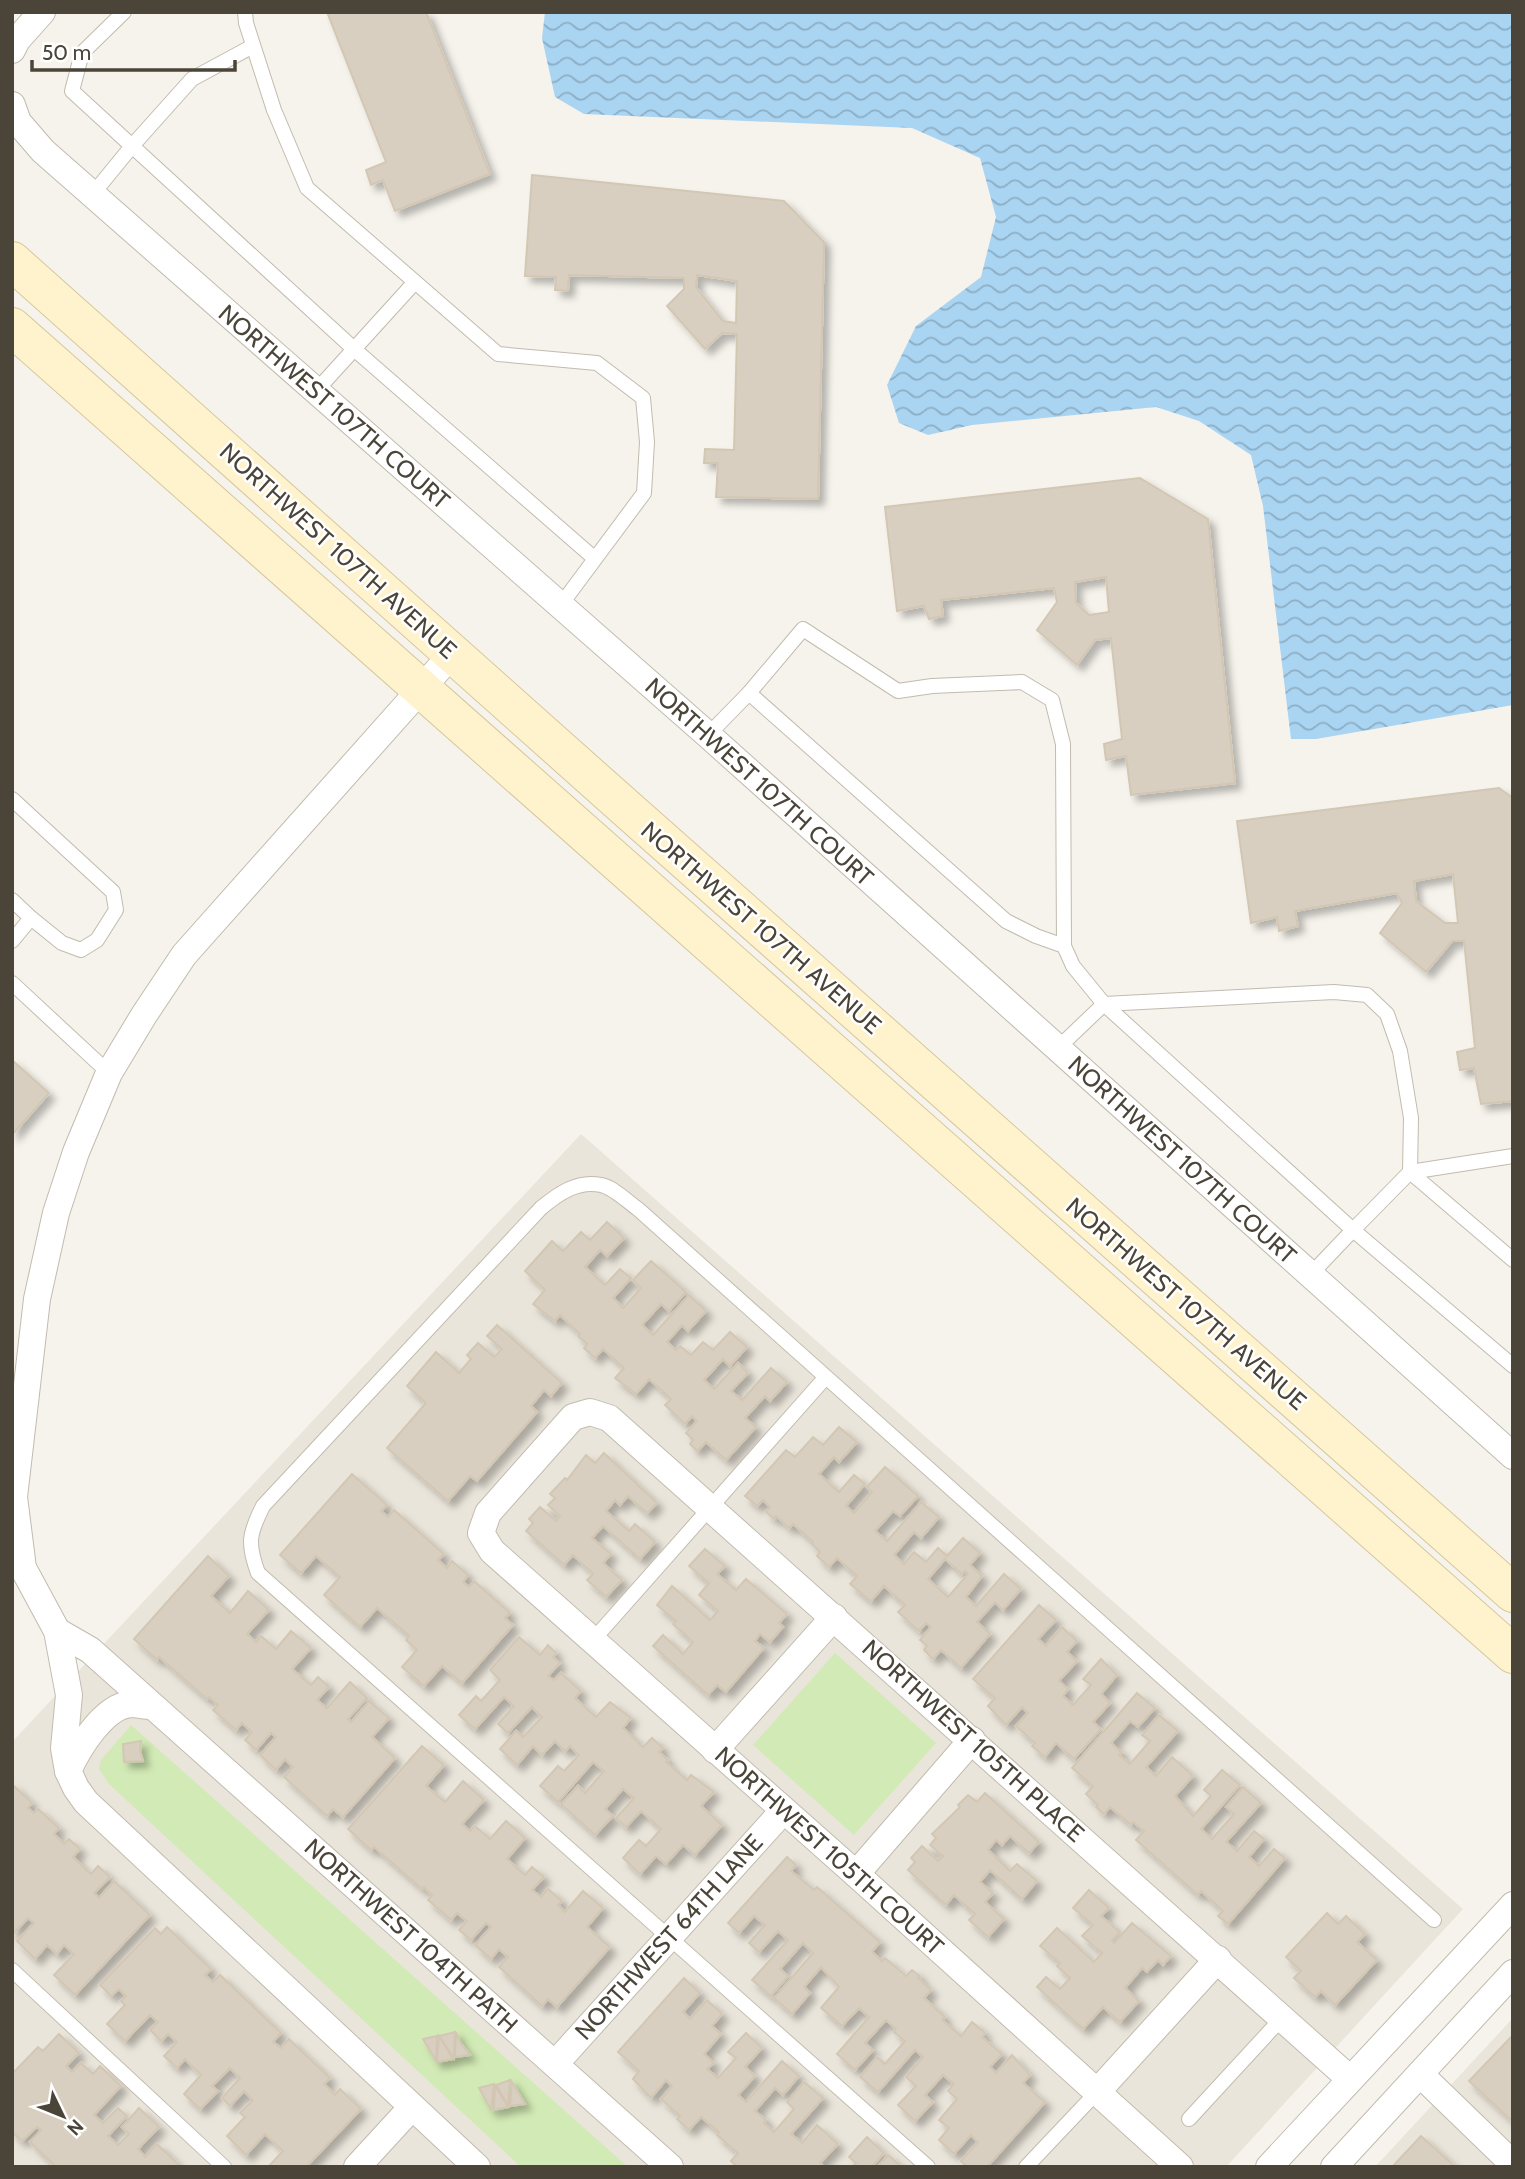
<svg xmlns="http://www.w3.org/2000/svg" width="1525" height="2179" font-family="Cabin,sans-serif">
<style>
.residential{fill:#eae5da}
.park{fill:#d2eab5}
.water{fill:url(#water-waves)}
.building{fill:#d8cfc1;stroke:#d3c7b4;stroke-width:2;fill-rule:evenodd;filter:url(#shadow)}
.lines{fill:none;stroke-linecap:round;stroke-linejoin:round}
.service-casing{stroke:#c2bbae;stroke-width:16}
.minor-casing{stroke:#c2bbae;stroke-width:28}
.secondary-casing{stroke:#d6c79b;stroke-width:40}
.service{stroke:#fff;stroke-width:14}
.minor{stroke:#fff;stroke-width:26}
.secondary{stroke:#fff3cd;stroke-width:38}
.labels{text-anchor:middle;stroke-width:5;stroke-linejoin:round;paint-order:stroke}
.street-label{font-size:24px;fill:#4b4439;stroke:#fff}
</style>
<defs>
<pattern id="water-waves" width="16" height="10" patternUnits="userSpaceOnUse" patternTransform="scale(1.75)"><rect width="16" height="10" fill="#a9d4f2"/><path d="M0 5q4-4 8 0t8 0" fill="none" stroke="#8caec5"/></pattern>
<filter id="shadow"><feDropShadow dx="6" dy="6" stdDeviation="3.5" flood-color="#0004"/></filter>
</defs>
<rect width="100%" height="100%" fill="#f6f3ec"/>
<!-- residential -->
<g class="residential">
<polygon points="581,1134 1463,1909 1226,2167 12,2167 12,1742"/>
<polygon points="1513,2018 1513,2167 1375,2167"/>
</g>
<!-- park -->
<g class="park">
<polygon points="835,1653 936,1743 854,1835 753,1745"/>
<polygon points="131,1725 628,2167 521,2167 109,1784 99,1769 101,1760"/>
</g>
<!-- water -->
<polygon class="water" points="545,12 1513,12 1513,705 1316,739 1291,739 1263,506 1251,455 1199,421 1156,407 972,425 928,435 899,423 887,385 916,326 981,277 996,217 980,158 912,128 584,114 555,97 542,38"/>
<!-- building -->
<g class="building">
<polygon points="327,12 426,12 490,174 395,211 383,180 371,185 366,170 386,162"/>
<path d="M532,175l252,26 40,41 -6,257 -102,-2 2,-34h-14l1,-14 29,1 3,-116 -15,-1 -17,16 -38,-43 17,-17v-11l-115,-3 -1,16 -13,-1 1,-13 -31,-1zM697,275l40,6 -1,42 -13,-2 -27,-34z"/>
<path d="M1140,478l68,41 27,264 -104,12 -5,-39 -20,4 -2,-16 18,-5 -11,-101 -16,2 -18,25 -40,-35 20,-28 -3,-14 -113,12 2,16 -14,3 -5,-13 -27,5 -12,-104zM1106,577l3,35 -20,3 -13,-12 -1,-21z"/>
<path d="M1499,788l14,10v303l-32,3 -7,-36 -14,2 -3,-18 18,-4 -11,-107h-12l-26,31 -46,-39 22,-30 -5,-10 -102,18 3,15 -19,5 -2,-14 -26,6 -14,-102zM1453,874l5,49h-13l-29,-22 -2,-20z"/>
<polygon points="12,1060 49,1093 12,1135"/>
<polygon points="607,1222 624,1238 607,1256 600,1250 585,1267 605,1285 620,1269 631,1278 613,1298 623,1308 641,1288 633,1280 651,1261 686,1292 669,1311 661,1304 642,1325 653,1335 689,1295 706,1311 688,1331 682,1325 667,1342 676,1350 680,1346 691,1355 703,1342 713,1350 730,1332 747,1347 730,1366 723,1359 704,1380 714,1389 738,1363 748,1373 731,1391 742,1400 771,1368 787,1382 770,1401 765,1396 745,1418 756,1427 726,1460 706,1442 697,1451 690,1444 693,1440 686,1433 697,1421 692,1416 685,1424 665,1405 671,1399 649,1379 636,1394 615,1378 624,1368 603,1349 595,1358 584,1348 587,1344 578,1336 580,1334 560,1315 555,1321 533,1304 545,1290 525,1271 552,1241 563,1251 581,1232 590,1240"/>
<polygon points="497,1325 562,1383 551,1396 544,1390 531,1406 537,1412 477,1481 470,1476 448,1501 387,1448 426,1403 407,1386 436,1352 459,1373 471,1359 467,1355 478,1343 494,1357 502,1349 487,1336"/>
<path d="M839,1427l18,15 -18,20 -5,-5 -15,17 20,18 15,-17 11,9 -19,22 8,7 18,-21 -5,-5 18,-20 33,29 -18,20 -7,-5 -18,20 12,10 34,-39 18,15 -18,21 -7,-6 -20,23 10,9 10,-12 12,10 12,-14 9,8 16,-18 17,15 -10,12 12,11 -16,21 10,9 28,-32 17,15 -18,21 -8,-8 -18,20 13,12 -29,34 -20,-18 -8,9 -9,-9 3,-4 -7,-6 11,-13 -5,-4 -7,8 -21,-19 7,-7 -21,-19 -13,15 -21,-17 7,-8 -20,-18 -8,9 -12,-11 3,-4 -8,-8 1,-2 -20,-18 -4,4 -13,-12 -2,3 -8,-7 4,-5 -7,-7 -6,6 -12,-10 41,-46 9,7 18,-20 10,8zM945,1559l17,15 3,-3 3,3 -20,23 -20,-18z"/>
<polygon points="604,1453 657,1503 647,1513 628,1496 620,1505 615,1500 606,1511 629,1531 635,1524 655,1542 640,1559 603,1526 592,1538 611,1554 603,1563 622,1580 606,1597 587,1580 593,1574 573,1555 564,1565 526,1531 533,1523 529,1519 540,1507 556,1521 560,1516 548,1505 555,1498 550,1494 565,1478 567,1480 586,1455 595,1463"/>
<polygon points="352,1474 387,1505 381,1511 388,1517 394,1510 444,1554 438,1560 447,1568 452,1561 468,1575 463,1582 469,1587 474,1581 510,1613 505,1618 513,1625 462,1683 442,1666 424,1686 402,1667 417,1650 406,1640 409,1636 377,1608 360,1627 324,1595 340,1577 316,1556 301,1573 280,1555"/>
<polygon points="705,1549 725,1566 717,1574 736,1590 746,1579 787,1614 779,1623 783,1627 770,1642 760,1634 755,1641 764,1648 726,1692 717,1685 708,1695 653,1646 663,1635 683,1654 693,1642 673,1624 676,1621 657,1605 672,1586 710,1620 718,1611 699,1595 709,1583 689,1566"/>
<polygon points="208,1556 229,1576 211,1596 230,1613 248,1591 269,1610 247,1634 256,1642 261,1636 276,1649 291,1631 311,1648 292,1669 311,1685 318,1677 329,1687 317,1700 327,1708 350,1682 367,1698 348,1719 351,1722 369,1701 389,1718 372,1737 395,1758 343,1817 333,1809 327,1816 284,1777 293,1767 285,1759 276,1770 260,1755 276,1737 271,1733 256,1750 245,1740 252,1732 242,1723 236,1730 213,1710 218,1705 209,1697 207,1699 159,1657 157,1660 134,1639"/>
<polygon points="1039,1605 1056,1620 1038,1639 1046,1646 1062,1627 1077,1641 1067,1652 1077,1661 1059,1681 1068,1689 1063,1696 1073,1705 1091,1685 1083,1679 1101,1659 1117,1675 1101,1694 1110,1703 1093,1722 1101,1729 1074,1759 1056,1743 1045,1757 1032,1746 1035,1743 1016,1726 1028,1713 1022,1707 1006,1725 988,1706 995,1698 973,1679"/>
<polygon points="519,1637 540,1655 548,1645 556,1653 553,1657 560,1663 548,1676 554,1680 561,1673 581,1691 575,1698 596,1717 610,1702 631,1718 623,1728 643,1747 652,1738 663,1748 659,1752 668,1760 666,1762 687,1780 691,1775 714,1792 701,1806 722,1825 695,1855 683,1845 666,1864 656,1856 640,1874 623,1858 639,1840 646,1846 661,1829 641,1811 626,1827 616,1818 634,1798 623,1789 605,1809 613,1816 595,1835 561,1804 578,1786 585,1793 604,1771 593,1762 558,1802 540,1786 558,1766 564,1771 579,1755 570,1746 565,1751 555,1741 542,1755 533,1746 517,1765 500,1749 516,1731 523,1737 542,1717 532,1707 508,1733 498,1724 514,1706 504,1697 475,1729 459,1715 476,1696 481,1701 500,1680 490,1670"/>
<polygon points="1137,1693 1155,1708 1138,1727 1130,1721 1111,1743 1122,1753 1119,1755 1130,1764 1150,1741 1142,1735 1159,1715 1178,1731 1146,1767 1156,1776 1172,1757 1193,1776 1175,1796 1193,1816 1211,1796 1204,1790 1222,1770 1240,1785 1201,1829 1212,1839 1234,1814 1226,1807 1243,1787 1261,1803 1226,1842 1237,1851 1254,1831 1264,1839 1249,1857 1259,1866 1274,1849 1285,1858 1228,1924 1218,1916 1223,1911 1201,1891 1198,1895 1136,1840 1144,1831 1133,1822 1131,1825 1110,1807 1104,1814 1096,1807 1098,1805 1086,1794 1093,1786 1072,1768"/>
<polygon points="141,1741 140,1751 143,1761 124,1762 123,1744"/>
<polygon points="422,1746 444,1765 426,1786 445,1802 463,1781 484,1800 462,1824 470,1831 475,1826 490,1839 506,1821 525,1838 507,1859 525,1875 532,1867 544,1877 532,1890 541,1897 548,1889 562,1901 558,1905 565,1912 583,1891 603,1908 587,1927 610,1947 557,2007 548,1999 542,2006 499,1967 508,1957 499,1949 491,1959 475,1945 491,1927 486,1923 471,1940 459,1930 467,1921 457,1913 451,1920 428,1900 432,1895 424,1887 422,1889 374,1847 371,1850 348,1829"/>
<polygon points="12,1784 32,1803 28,1808 34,1813 38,1809 59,1828 54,1834 64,1844 69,1839 80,1849 73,1857 91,1874 98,1866 110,1877 94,1893 99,1898 114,1881 150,1915 75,1995 54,1975 74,1954 64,1945 57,1954 47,1945 35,1959 17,1941 34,1923 28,1918 12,1935"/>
<polygon points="985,1793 1039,1842 1029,1853 1010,1836 1002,1845 996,1840 988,1850 1010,1871 1017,1864 1037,1881 1022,1899 990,1870 980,1882 993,1893 985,1902 1004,1919 988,1937 969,1920 975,1914 954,1895 946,1905 908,1870 915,1862 911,1858 922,1846 938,1861 943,1856 930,1845 936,1838 932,1834 960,1807 958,1805 968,1795 977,1802"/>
<polygon points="787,1857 796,1865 791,1871 814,1890 817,1887 880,1942 872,1952 882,1961 885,1958 906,1976 912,1970 920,1976 918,1978 931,1990 924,1998 945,2017 942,2020 961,2036 972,2022 985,2033 982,2037 1002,2054 990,2067 996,2073 1012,2055 1030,2075 1023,2083 1045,2102 987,2167 967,2167 961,2161 978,2142 971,2135 954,2154 939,2140 949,2128 939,2120 957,2099 948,2091 954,2084 943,2075 925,2095 933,2102 915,2121 898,2105 916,2086 906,2077 923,2057 915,2050 878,2092 860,2077 877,2057 885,2064 905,2041 894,2032 896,2029 886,2020 865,2043 873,2050 855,2070 837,2054 869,2017 859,2008 842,2026 821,2008 839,1987 821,1967 804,1987 810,1993 792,2014 774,1998 813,1953 803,1943 780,1969 788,1976 771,1996 752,1980 788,1940 778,1931 759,1952 749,1943 765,1925 754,1916 739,1933 728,1923"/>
<polygon points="1089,1890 1109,1908 1101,1916 1120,1932 1112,1941 1114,1943 1132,1923 1171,1956 1163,1965 1158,1960 1147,1972 1142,1968 1125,1988 1139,2001 1120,2022 1103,2007 1083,2029 1037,1987 1046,1977 1060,1989 1070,1978 1057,1966 1060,1963 1040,1946 1057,1928 1094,1962 1102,1953 1082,1936 1093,1925 1073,1908"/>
<polygon points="1327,1913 1338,1924 1346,1916 1365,1934 1357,1942 1377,1960 1335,2005 1321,1991 1315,1997 1294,1978 1301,1971 1286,1957"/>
<polygon points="167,1927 211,1969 205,1975 213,1982 220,1975 281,2033 273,2042 281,2048 289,2039 330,2078 324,2084 335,2095 340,2089 361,2109 306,2167 268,2167 283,2151 265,2134 246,2155 227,2136 245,2117 240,2113 253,2100 244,2091 230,2106 222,2098 240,2078 230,2068 212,2086 218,2091 200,2109 184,2094 201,2075 185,2059 177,2068 164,2056 177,2042 168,2034 161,2041 150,2030 158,2022 150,2015 125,2041 107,2024 125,2005 121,2001 126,1996 119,1989 111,1996 100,1985 155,1928 161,1934"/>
<polygon points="684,1978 700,1993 683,2012 690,2019 707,2000 722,2014 712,2026 721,2034 704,2054 714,2063 707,2069 718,2078 736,2058 728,2052 746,2033 762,2048 745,2067 755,2076 738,2095 746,2102 782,2061 799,2076 783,2095 775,2088 755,2111 766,2120 764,2123 774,2132 794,2109 787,2102 804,2082 823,2098 791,2134 802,2143 817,2125 838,2144 820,2163 824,2167 737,2167 731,2161 738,2153 717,2135 719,2132 701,2117 689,2130 677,2119 680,2116 661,2099 672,2086 666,2080 651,2098 633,2079 639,2071 618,2052"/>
<polygon points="455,2032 454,2058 439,2036"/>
<polygon points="456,2032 460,2042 470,2055 455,2057"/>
<polygon points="59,2034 79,2053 66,2066 72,2072 81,2063 93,2074 100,2066 121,2086 94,2115 103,2123 118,2108 127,2116 108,2136 118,2145 129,2134 122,2127 139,2108 159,2127 138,2149 145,2157 157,2144 178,2164 176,2167 56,2167 30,2142 41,2130 37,2127 22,2141 12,2132 12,2074 38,2047 43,2051"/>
<polygon points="1513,2035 1513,2122 1469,2081"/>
<polygon points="437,2036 436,2061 423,2039"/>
<polygon points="439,2036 453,2059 437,2062"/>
<polygon points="510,2080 508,2105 496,2085"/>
<polygon points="512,2082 525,2104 510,2106"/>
<polygon points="494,2084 491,2110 479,2088"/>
<polygon points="495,2086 508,2107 494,2110"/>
<polygon points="1421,2136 1450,2162 1455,2167 1392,2167"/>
<polygon points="867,2137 884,2153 872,2167 852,2167 856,2163 849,2157"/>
<polygon points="888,2155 902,2167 877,2167"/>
</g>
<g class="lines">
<defs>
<g id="service">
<polyline points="245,12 246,23 274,110 307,188 498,354 597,363 643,398 647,442 644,493 560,606"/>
<polyline points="253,46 192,79 132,146 354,349 594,558"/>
<polyline points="92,195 132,146 72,91 82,53 124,12"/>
<polyline points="316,391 415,282"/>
<polyline points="749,693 803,629 898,691 932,686 1022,682 1052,700 1063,744 1064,946"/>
<polyline points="708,735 749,693 1006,921 1036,936 1064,946 1073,966 1104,1004 1334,992 1367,995 1387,1014 1400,1051 1411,1118 1410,1172 1513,1260"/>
<polyline points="12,799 113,892 116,910 97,940 81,950 62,943 31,918 12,941"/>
<polyline points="12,900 31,918"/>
<polyline points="12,983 109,1073"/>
<polyline points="1058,1048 1104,1004 1353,1230 1410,1172 1513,1156"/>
<polyline points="1310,1275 1353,1230 1513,1366"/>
<polyline points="593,1640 825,1378"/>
<polyline points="12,1970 224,2167"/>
<polyline points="1189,2119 1282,2018"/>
<path d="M928,2167l-670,-594c-11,-30 -9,-39 5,-67l278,-298c17,-14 36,-28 60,-23 12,2 27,17 37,24l796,711"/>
<polyline points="1026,2167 1097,2092"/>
</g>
<g id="minor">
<polyline points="12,50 17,40 42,12"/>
<polyline points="12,105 18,122 43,151 708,735 1513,1456"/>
<polyline points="453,653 184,955 144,1015 109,1073 76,1152 56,1213 37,1299 14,1497 23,1568 57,1631 69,1695 64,1748 68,1771 76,1788 86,1802 477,2167"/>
<polyline points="57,1631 90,1650 670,2167"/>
<polyline points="715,1750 834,1617"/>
<path d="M68,1771c10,-22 35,-64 62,-67 7,0 15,2 22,2"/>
<polyline points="856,1874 972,1740"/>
<polyline points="555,2064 783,1811"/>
<polyline points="1420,2074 1513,2164"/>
<polyline points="1097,2092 1218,1959"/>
<polyline points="357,2167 412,2107"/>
<polyline points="1180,2167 856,1874 492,1551 481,1533 488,1513 573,1417 590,1412 609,1418 1350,2079"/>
<polyline points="1269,2167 1513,1905"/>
<polyline points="1334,2167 1513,1973"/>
</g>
<g id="secondary">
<polyline points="12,261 627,809 1513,1593"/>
<polyline points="12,327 1513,1654"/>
</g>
</defs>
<!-- service casing -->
<use href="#service" class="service-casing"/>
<!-- minor casing -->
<use href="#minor" class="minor-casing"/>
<!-- secondary casing -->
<use href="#secondary" class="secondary-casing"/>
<!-- service -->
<use href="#service" class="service"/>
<!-- minor -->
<use href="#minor" class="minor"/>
<!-- secondary -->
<use href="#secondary" class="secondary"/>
</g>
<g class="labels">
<!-- street labels -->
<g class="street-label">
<text transform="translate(334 407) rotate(41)" y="8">NORTHWEST 107TH COURT</text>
<text transform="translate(338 551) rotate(42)" y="8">NORTHWEST 107TH AVENUE</text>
<text transform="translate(759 782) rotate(42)" y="8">NORTHWEST 107TH COURT</text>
<text transform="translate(761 928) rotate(41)" y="8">NORTHWEST 107TH AVENUE</text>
<text transform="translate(1182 1160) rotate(42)" y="8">NORTHWEST 107TH COURT</text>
<text transform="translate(1186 1304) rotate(41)" y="8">NORTHWEST 107TH AVENUE</text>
<text transform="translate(973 1741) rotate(42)" y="8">NORTHWEST 105TH PLACE</text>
<text transform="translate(829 1851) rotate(42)" y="8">NORTHWEST 105TH COURT</text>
<text transform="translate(411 1936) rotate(42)" y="8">NORTHWEST 104TH PATH</text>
<text transform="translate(669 1937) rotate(-48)" y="8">NORTHWEST 64TH LANE</text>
</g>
</g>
<!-- border -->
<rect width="1525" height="2179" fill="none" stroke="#4b4439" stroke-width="28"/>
<!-- north arrow -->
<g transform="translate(63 2116) rotate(133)" stroke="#ffffff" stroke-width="5" paint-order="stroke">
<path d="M0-5L12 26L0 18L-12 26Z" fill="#4b4439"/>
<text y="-10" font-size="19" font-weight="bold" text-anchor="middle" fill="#4b4439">N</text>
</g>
<!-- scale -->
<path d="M32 60v10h203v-10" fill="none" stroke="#4b4439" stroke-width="3.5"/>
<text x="42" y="60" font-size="21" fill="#4b4439" stroke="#ffffff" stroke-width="5" paint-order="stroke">50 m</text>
</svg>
